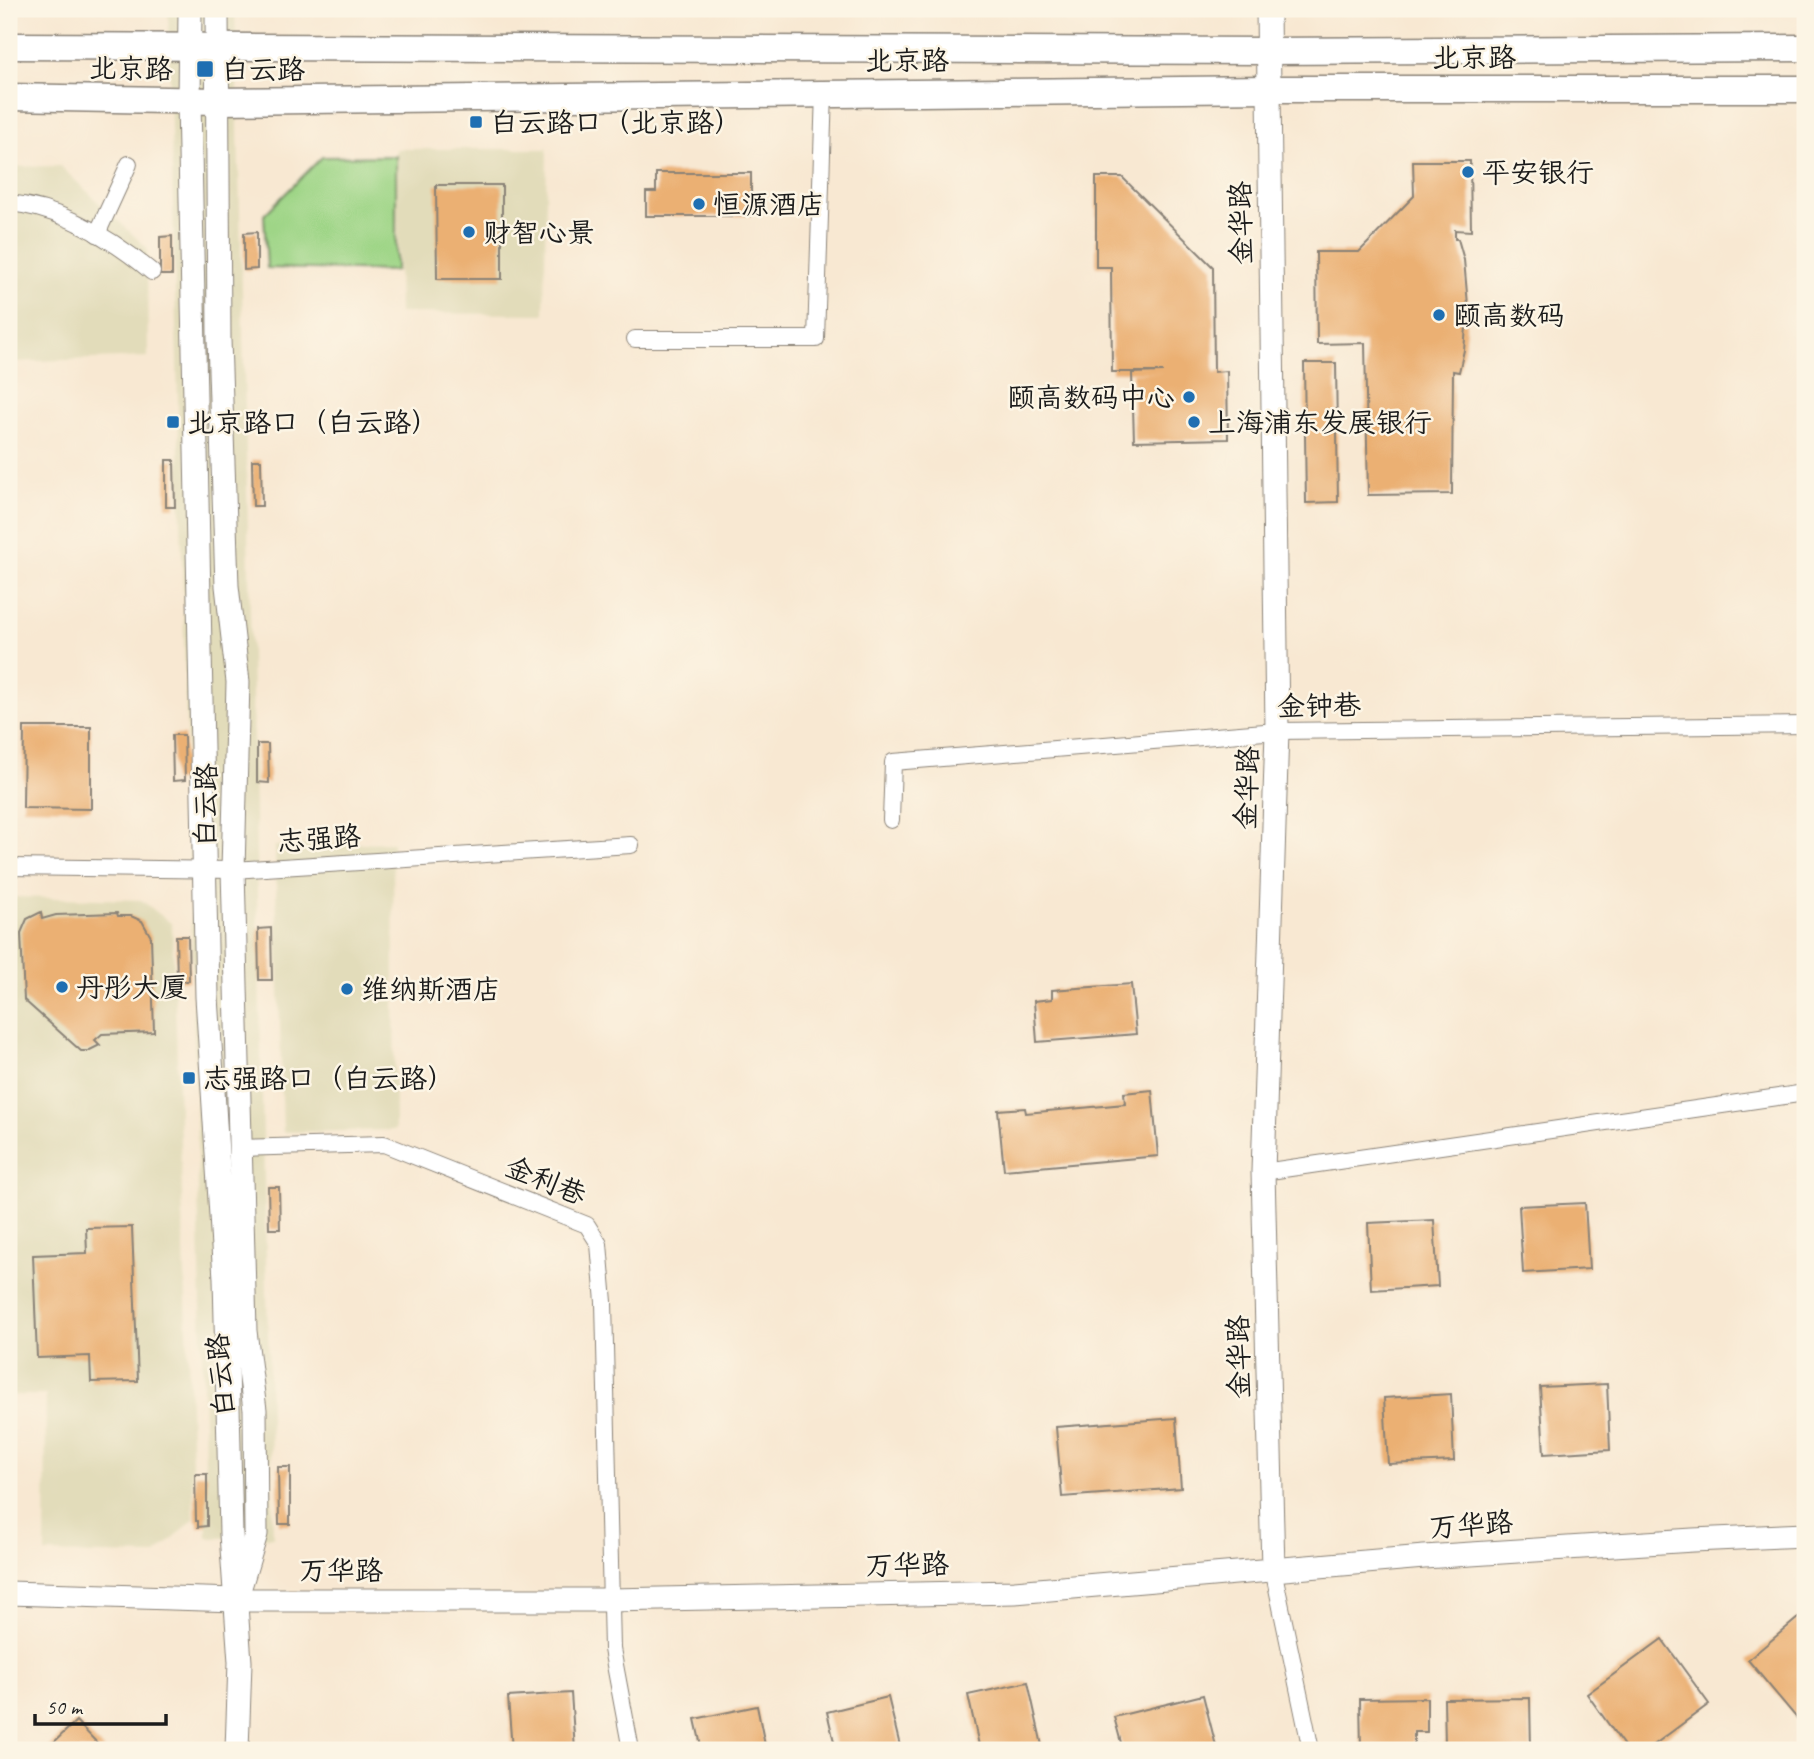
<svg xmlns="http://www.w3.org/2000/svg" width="1814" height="1759" font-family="Caveat,'LXGW WenKai TC',sans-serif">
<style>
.built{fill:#e2dcba}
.green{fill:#9fd587;stroke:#5e7852;stroke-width:2}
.building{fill:#ebb073}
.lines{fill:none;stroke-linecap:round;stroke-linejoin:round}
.street-casing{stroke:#8a8277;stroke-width:18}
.secondary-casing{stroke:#8a8277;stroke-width:25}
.primary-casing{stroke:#8a8277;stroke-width:29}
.street{stroke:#fff;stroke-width:16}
.secondary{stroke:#fff;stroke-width:23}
.primary{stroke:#fff;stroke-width:26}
.poi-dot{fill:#1f6fb2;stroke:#fcf5e5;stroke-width:2.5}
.labels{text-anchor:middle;stroke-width:5;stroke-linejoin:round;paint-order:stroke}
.street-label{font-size:28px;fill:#1c1c1c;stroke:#fcf5e5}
.poi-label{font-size:28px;fill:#1c1c1c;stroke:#fcf5e5;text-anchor:start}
</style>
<rect width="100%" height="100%" fill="#fcf5e5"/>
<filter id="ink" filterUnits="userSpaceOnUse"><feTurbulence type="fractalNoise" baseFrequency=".0143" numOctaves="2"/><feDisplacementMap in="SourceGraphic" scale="14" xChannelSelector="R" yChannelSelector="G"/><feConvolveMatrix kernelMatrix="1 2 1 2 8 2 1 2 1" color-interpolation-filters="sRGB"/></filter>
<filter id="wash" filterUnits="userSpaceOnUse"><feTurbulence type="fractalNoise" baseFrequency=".00686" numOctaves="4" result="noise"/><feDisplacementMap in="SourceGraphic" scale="28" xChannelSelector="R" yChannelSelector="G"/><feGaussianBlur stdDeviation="1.57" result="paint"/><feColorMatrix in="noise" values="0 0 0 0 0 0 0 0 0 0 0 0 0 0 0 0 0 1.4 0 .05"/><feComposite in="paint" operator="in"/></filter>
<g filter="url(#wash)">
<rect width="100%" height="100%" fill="#f8e8d2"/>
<!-- built -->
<g class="built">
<polygon points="168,9 235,9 273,1537 207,1538"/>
<polygon points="396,149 547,149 544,314 399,313"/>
<polygon points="60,166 147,248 148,357 9,362 9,167"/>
<polygon points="393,842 395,1130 283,1132 275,846"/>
<polygon points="9,897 141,900 172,924 194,1519 155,1555 45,1553 46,1395 9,1395"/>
</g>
<!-- green -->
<polygon class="green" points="396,156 396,271 267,268 264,215 322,157"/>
<g id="blocks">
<!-- building -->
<g class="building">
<polygon points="1413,161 1470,161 1471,231 1455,230 1455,239 1458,239 1464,260 1468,305 1464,350 1459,372 1453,371 1452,494 1368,495 1365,343 1317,344 1316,252 1359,252 1414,196"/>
<polygon points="656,173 751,173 751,216 646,216 646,192 656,192"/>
<polygon points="1096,177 1122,177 1213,267 1214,372 1227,371 1228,439 1134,441 1132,373 1163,372 1112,372 1111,267 1096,267"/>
<polygon points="436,185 502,185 502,279 437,279"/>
<polygon points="257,232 257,269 244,270 244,233"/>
<polygon points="172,236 172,275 160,275 160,237"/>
<polygon points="1304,363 1336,363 1338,502 1306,503"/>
<polygon points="166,460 174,460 175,507 166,507"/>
<polygon points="252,460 261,460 262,506 253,506"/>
<polygon points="24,727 91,727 91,809 23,808"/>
<polygon points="172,735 184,735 185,780 173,781"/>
<polygon points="257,744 268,744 269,783 257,782"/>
<polygon points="41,912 42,919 56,915 117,913 118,916 131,916 142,921 151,937 154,1032 102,1034 95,1040 100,1045 88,1051 81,1051 24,1000 21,933 27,919"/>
<polygon points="271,928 272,980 259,980 258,929"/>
<polygon points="176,936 188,936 189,981 177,981"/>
<polygon points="1131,984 1136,1034 1037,1042 1034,1001 1052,999 1052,990"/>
<polygon points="1152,1090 1158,1156 1004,1170 998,1110 1025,1108 1026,1113 1125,1104 1124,1093"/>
<polygon points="268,1187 279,1187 280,1229 269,1229"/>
<polygon points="1585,1203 1589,1269 1523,1273 1519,1206"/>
<polygon points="1434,1220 1438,1286 1371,1290 1368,1223"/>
<polygon points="132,1227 138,1381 91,1382 90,1356 37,1358 33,1255 87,1253 86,1228"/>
<polygon points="1607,1384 1610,1450 1544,1454 1540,1387"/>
<polygon points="1451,1394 1454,1461 1388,1464 1384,1398"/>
<polygon points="1176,1418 1181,1488 1062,1497 1056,1427"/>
<polygon points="278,1467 290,1467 290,1524 279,1524"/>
<polygon points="195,1474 207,1474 207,1526 198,1527 198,1521 196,1521"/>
<polygon points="1805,1612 1805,1717 1800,1722 1748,1660"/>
<polygon points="1662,1639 1709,1704 1647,1750 1627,1750 1587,1694"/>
<polygon points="1028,1682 1043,1750 980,1750 968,1695"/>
<polygon points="571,1693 575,1750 512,1750 508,1697"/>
<polygon points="1203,1695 1217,1750 1123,1750 1114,1717"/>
<polygon points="888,1697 901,1750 836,1750 827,1712"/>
<polygon points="1427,1698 1427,1732 1414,1732 1414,1745 1445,1744 1444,1699 1530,1698 1531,1750 1361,1750 1360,1699"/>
<polygon points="757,1706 766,1750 702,1750 695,1719"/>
<polygon points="76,1721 104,1750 46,1750"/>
</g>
</g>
</g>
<g filter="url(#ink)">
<use href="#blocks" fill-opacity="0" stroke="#8a8277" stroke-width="2"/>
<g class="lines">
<defs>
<g id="street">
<path d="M9,203c54,5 102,35 143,69"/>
<polyline points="97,234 129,164"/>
<polyline points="635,339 816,339 824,92"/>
<polyline points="891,820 893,762 1277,731 1805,725"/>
<polyline points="9,867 233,870 631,845"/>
<polyline points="240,1148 384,1144 587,1225 599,1244 604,1302 612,1649 631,1750"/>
<polyline points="1263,1172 1805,1093"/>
<polyline points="1273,1569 1311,1750"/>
</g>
<g id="secondary">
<polyline points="190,9 189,101 207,997 225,1278 231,1534 240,1662 237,1750"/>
<polyline points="217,9 219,339 227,586 238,682 233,870 245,1331 255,1410 256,1534 240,1587"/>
<polyline points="1268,9 1277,731 1263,1172 1273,1569"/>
<polyline points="9,1593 236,1600 610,1600 1015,1592 1424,1557 1693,1540 1805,1535"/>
</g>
<g id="primary">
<polyline points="9,46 1267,51 1805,48"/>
<polyline points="9,97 218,101 1268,89 1805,89"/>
</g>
</defs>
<!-- street casing -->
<use href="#street" class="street-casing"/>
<!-- secondary casing -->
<use href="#secondary" class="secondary-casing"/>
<!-- primary casing -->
<use href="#primary" class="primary-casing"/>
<!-- street -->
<use href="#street" class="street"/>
<!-- secondary -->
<use href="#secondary" class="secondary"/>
<!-- primary -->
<use href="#primary" class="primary"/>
</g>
</g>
<!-- markers -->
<g class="poi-dot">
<rect x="196" y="60" width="18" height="18" rx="3.5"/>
<rect x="469" y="115" width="14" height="14" rx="3.5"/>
<circle cx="1468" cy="172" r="7"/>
<circle cx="699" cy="204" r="7"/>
<circle cx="469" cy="232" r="7"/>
<circle cx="1439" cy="315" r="7"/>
<circle cx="1189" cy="397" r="7"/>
<rect x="166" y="415" width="14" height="14" rx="3.5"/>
<circle cx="1194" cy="422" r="7"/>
<circle cx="62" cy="987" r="7"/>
<circle cx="347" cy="989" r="7"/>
<rect x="182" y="1071" width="14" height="14" rx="3.5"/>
</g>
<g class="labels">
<!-- street labels -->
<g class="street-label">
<text x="1474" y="67">北京路</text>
<text x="907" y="70">北京路</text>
<text transform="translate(131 68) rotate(1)" y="10">北京路</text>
<text transform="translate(1240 223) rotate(-91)" y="10">金华路</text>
<text transform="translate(1319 705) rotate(-1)" y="10">金钟巷</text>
<text transform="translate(1246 788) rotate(-88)" y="10">金华路</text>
<text transform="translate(205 805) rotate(-89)" y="10">白云路</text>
<text transform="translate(319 838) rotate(-4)" y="10">志强路</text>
<text transform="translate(546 1180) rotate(22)" y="10">金利巷</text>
<text transform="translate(1238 1357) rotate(-91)" y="10">金华路</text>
<text transform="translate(220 1375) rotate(-95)" y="10">白云路</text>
<text transform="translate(1471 1524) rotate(-4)" y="10">万华路</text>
<text transform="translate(907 1564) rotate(-1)" y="10">万华路</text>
<text x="341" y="1580">万华路</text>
</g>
<!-- poi labels -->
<g class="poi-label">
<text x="221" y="79">白云路</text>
<text x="490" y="132">白云路口（北京路）</text>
<text x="1482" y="182">平安银行</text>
<text x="713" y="214">恒源酒店</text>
<text x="483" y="242">财智心景</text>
<text x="1453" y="325">颐高数码</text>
<text x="1175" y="407" text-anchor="end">颐高数码中心</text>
<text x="187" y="432">北京路口（白云路）</text>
<text x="1208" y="432">上海浦东发展银行</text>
<text x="76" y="997">丹彤大厦</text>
<text x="361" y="999">维纳斯酒店</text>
<text x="203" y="1088">志强路口（白云路）</text>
</g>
</g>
<!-- margin -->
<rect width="1814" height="1759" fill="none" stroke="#fcf5e5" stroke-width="35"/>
<!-- scale -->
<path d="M35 1714v10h131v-10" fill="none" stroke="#1c1c1c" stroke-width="3.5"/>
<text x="46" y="1714" font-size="21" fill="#1c1c1c" stroke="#fcf5e5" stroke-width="5" paint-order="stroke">50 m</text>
</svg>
